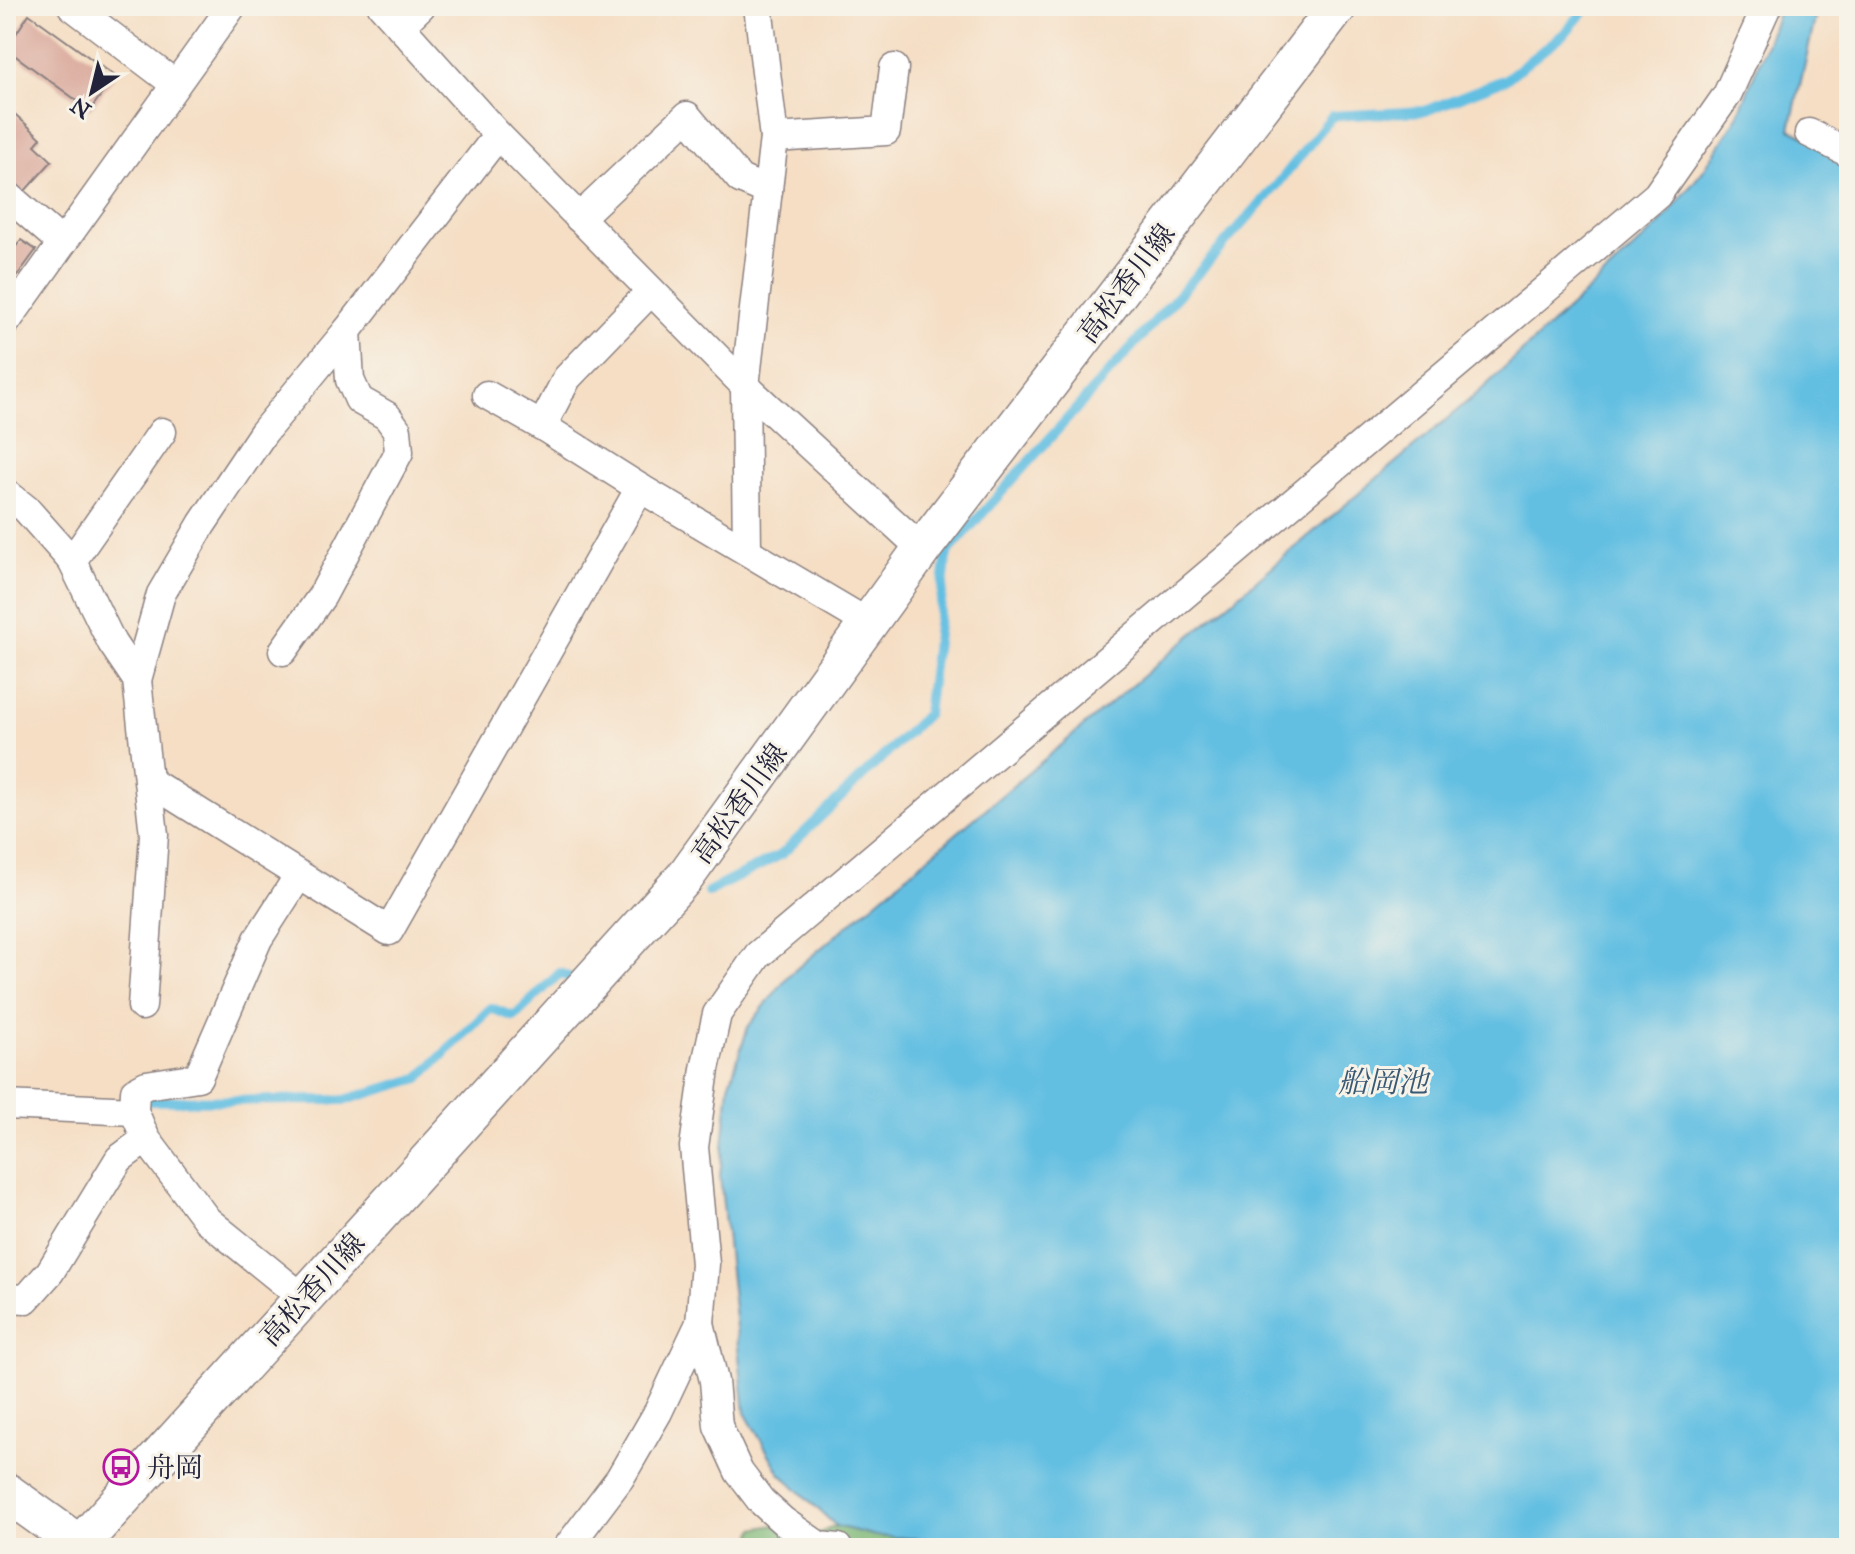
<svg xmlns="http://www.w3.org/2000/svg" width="1855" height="1554" font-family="'IM FELL Great Primer','Noto Serif JP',serif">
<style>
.forest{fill:#7eb877;stroke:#506d59;stroke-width:2}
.water{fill:#64bfe2;stroke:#43708e;stroke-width:2}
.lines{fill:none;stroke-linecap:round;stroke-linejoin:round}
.stream{stroke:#64bfe2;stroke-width:10}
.building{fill:#d9a79a}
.minor-casing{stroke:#8c8080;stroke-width:31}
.secondary-casing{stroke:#8c8080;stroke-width:41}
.minor{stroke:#fff;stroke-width:28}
.secondary{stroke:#fff;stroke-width:38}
.labels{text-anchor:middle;stroke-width:6;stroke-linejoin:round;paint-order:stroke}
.street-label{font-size:28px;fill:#22223b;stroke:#f7f3e8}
.poi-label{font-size:28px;fill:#22223b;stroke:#f7f3e8;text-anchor:start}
.water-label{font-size:30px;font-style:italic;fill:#395975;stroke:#f7f3e8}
</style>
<rect width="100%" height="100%" fill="#f7f3e8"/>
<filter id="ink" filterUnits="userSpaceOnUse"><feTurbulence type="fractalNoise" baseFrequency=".0125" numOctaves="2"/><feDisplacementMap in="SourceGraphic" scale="16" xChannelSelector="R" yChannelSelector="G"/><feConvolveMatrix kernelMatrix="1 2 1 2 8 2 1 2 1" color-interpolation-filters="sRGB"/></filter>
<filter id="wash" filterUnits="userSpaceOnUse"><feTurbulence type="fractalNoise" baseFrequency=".006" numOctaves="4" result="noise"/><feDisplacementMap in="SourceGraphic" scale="32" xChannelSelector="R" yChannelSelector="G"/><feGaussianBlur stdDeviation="1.8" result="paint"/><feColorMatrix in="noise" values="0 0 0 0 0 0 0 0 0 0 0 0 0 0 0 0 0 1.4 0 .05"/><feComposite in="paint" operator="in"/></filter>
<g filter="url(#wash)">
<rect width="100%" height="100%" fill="#f5dec4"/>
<!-- forest -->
<polygon class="forest" points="774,1525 807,1538 836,1526 877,1536 1061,1548 751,1548 754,1529"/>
<!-- water -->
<polygon class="water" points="1781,6 1818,6 1790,129 1849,158 1849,1548 1061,1548 877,1536 836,1526 780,1473 745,1413 720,1176 729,1086 748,1027 788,976 1480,391 1659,225 1703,171 1738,116"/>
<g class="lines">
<!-- stream -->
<g class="stream">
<polyline points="708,892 782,854 927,714 947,553 1277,185 1332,116 1425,111 1506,79 1565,33 1588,6"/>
<polyline points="137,1101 345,1100 419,1078 491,1008 514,1017 560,973 579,982"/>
</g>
</g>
<g id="blocks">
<!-- building -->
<g class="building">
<polygon points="29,14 115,76 90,110 6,49"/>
<polygon points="6,106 41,138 35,145 52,161 23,193 6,178"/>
<polygon points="21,240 36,250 17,276 6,267 6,260"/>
</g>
</g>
</g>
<g filter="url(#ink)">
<use href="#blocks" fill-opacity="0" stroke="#8c8080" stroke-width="2"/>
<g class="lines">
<defs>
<g id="minor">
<polyline points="72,6 175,84"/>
<polyline points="382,6 498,135 745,386 922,549"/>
<polyline points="400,26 421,6"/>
<polyline points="1809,133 1849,153"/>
<polyline points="774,138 886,131 894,68"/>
<polyline points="6,194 62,243"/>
<polyline points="579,218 687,116 740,179 768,191"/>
<polyline points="6,322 232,6"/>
<polyline points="487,395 542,426 640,488 868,623"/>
<polyline points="542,426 567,378 651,291"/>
<polyline points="6,493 26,509 72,561 112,643 137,680 154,835 142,1006"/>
<polyline points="747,550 745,386 774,138 758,6"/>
<polyline points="72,561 162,432"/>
<polyline points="283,651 322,596 399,452 397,430 387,416 359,400 350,380 347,331"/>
<polyline points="137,680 161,594 202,524 263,433 347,331 498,135"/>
<polyline points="149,781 389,931 640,488"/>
<polyline points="299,875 258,939 198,1077 146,1085 135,1091 134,1111 146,1139 207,1220 303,1298"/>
<polyline points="6,1105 134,1111"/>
<polyline points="6,1298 26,1299 50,1272 119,1159 146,1139"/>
<polyline points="700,1323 714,1381 718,1426 739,1472 761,1501 783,1521 819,1546 838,1548"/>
<polyline points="567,1548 620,1478 658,1412 700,1323 705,1264 694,1147 705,1069 717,1014 758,955 1657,195 1727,95 1767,6"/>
</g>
<g id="secondary">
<polyline points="6,1492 80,1545"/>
<polyline points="77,1548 685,877 922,549 1338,6"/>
</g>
</defs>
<!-- minor casing -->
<use href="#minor" class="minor-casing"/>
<!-- secondary casing -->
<use href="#secondary" class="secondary-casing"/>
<!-- minor -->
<use href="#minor" class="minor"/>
<!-- secondary -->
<use href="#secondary" class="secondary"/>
</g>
</g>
<!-- icons -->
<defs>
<symbol id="bus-ring" viewBox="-11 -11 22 22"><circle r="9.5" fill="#f7f3e8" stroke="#b5179e" stroke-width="1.5"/><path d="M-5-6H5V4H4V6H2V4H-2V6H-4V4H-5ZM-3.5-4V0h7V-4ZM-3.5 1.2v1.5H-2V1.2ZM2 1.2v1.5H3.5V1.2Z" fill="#b5179e"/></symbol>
</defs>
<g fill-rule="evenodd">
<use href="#bus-ring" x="101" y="1447" width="40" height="40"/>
</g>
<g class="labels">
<!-- street labels -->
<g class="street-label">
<text transform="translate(1126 283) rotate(-53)" y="10">高松香川線</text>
<text transform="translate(739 803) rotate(-54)" y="10">高松香川線</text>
<text transform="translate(312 1289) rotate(-48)" y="10">高松香川線</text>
</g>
<!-- poi labels -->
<g class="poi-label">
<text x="147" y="1477">舟岡</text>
</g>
<!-- water labels -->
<g class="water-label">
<text x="1383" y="1092">船岡池</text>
</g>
</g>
<!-- margin -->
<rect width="1855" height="1554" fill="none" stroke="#f7f3e8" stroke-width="32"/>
<!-- north arrow -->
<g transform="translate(92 92) rotate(215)" stroke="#f7f3e8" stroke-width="6" paint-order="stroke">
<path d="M0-6L14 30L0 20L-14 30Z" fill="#22223b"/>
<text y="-12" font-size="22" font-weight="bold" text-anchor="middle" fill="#22223b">N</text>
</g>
</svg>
